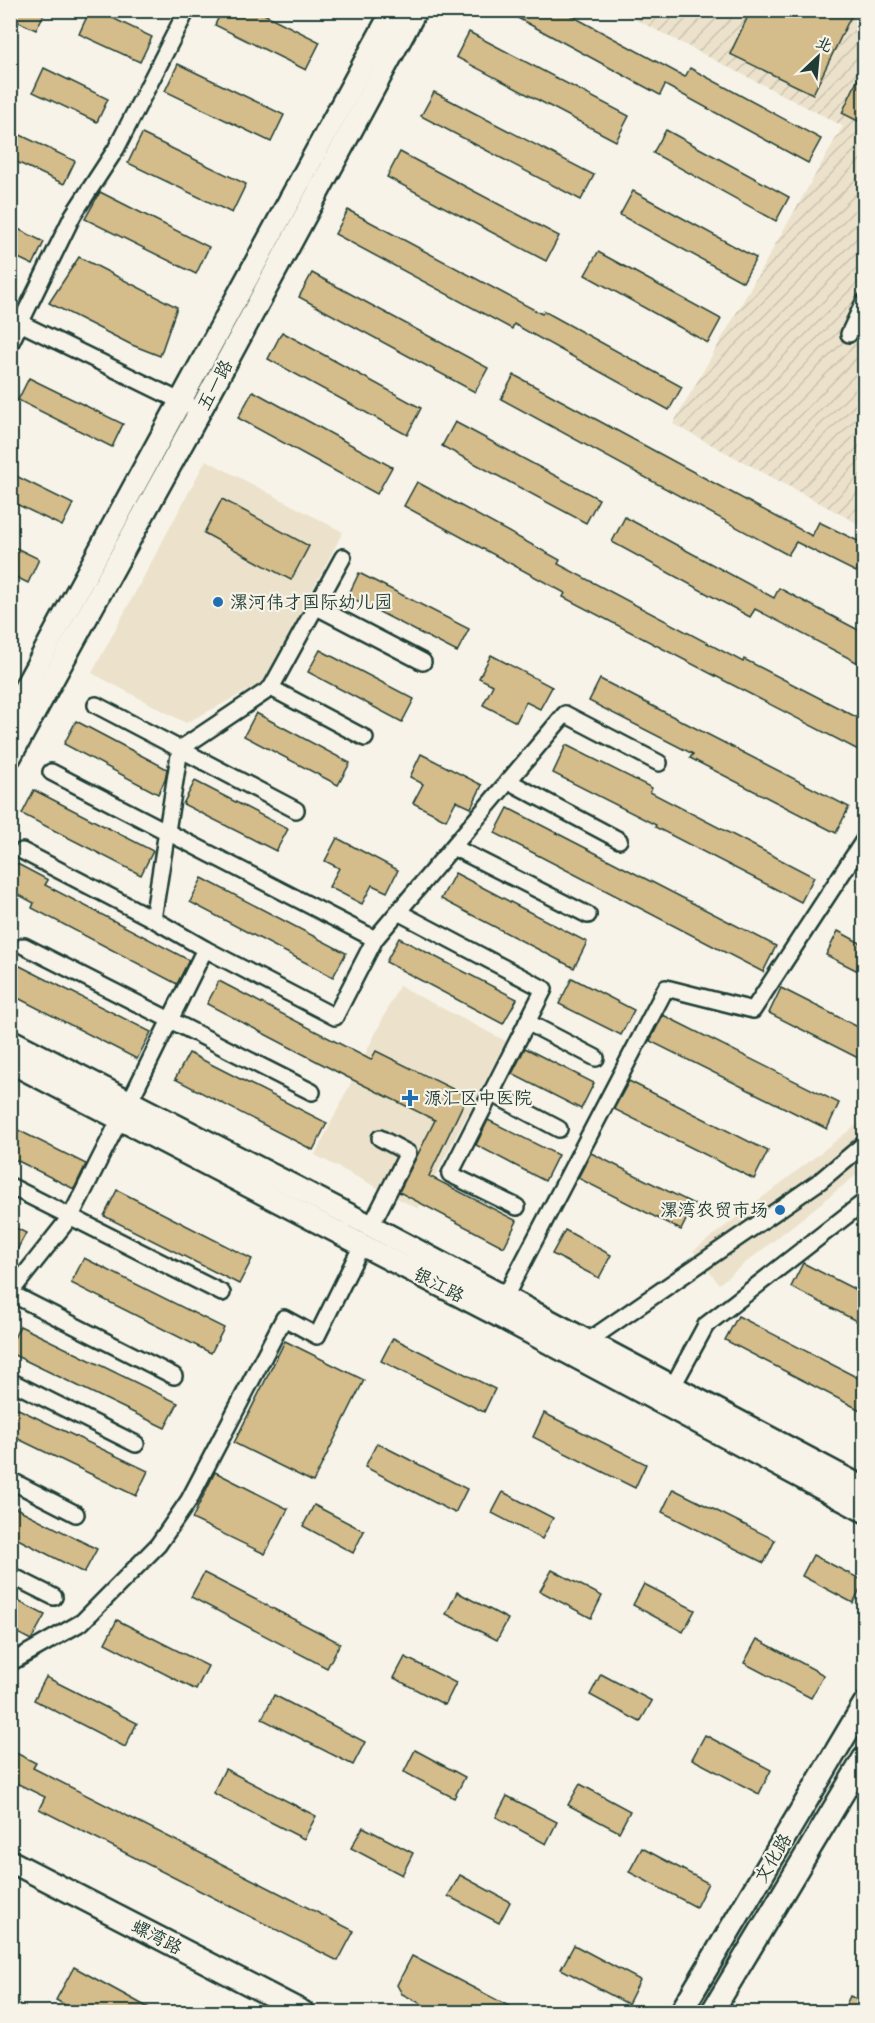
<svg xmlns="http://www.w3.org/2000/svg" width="875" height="2023" font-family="'Shantell Sans','LXGW WenKai TC',sans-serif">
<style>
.built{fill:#ece2cc}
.industrial{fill:url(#industrial-furrows)}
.building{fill:#d4bc8b;stroke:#1f3d34;stroke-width:1.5}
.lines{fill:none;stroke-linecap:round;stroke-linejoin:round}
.street-casing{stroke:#1f3d34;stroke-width:20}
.secondary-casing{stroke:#1f3d34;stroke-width:26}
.street{stroke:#f7f3e8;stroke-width:15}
.secondary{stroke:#f7f3e8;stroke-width:21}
.poi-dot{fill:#1f6fb2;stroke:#f7f3e8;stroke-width:2}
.labels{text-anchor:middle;stroke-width:4.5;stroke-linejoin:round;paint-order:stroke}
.street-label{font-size:18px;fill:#1f3d34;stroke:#f7f3e8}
.poi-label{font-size:18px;fill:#1f3d34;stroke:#f7f3e8;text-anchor:start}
</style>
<defs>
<pattern id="industrial-furrows" width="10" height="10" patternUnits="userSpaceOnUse" patternTransform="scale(1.5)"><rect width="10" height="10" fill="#ece2cc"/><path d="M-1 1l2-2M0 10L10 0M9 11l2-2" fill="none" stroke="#cac3b0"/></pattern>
</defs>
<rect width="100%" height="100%" fill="#f7f3e8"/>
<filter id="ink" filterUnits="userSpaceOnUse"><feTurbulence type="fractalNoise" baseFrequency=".0167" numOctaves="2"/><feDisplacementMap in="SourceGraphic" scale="12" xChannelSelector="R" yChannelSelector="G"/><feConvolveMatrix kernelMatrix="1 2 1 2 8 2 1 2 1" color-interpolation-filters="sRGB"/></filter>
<g filter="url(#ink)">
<!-- built -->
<g class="built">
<polygon points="206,460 343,532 264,682 186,723 92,673"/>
<polygon points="399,986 506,1041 418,1209 315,1155"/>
<polygon points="864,1119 864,1169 719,1284 693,1251"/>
</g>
<!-- industrial -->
<polygon class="industrial" points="619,11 864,11 864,527 673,424 843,126"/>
<!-- building -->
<g class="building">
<polygon points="10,10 46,10 36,30 10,18"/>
<polygon points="90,10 96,10 152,37 140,62 79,34"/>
<polygon points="222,10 256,10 320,42 306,70 215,25"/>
<polygon points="503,10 561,10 685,77 690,68 821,139 808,163 665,85 660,95"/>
<polygon points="751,10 854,10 813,94 730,54"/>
<polygon points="469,32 629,116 616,141 456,57"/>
<polygon points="178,64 284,115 271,142 165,91"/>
<polygon points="864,66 864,124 842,113"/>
<polygon points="44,68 108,99 97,122 33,92"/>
<polygon points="434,92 594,175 581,200 421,116"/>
<polygon points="10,130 75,161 64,184 10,159"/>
<polygon points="666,130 789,197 776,221 653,153"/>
<polygon points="142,134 246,184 232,213 128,163"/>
<polygon points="400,152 559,236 546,261 387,177"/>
<polygon points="633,191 756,258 743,282 620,215"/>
<polygon points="100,192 209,247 196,274 85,219"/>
<polygon points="348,210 542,314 544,311 682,387 669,410 514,324 512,329 335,234"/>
<polygon points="10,225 44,242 33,265 10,254"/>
<polygon points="598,252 721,319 708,343 585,275"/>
<polygon points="79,257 177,307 160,356 132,345 49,303"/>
<polygon points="312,273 488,368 475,392 299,297"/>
<polygon points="282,332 421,408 407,435 268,359"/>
<polygon points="514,375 812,536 819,522 864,544 864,555 856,572 796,542 788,555 501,399"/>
<polygon points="29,378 123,424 112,447 18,400"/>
<polygon points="253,391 392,467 377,494 238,418"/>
<polygon points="455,422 599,499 586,523 442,446"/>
<polygon points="10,473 73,504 62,526 10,501"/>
<polygon points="417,482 560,560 558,564 743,662 744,659 864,721 864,753 563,597 565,593 404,506"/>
<polygon points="222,499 309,546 291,580 204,533"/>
<polygon points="625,517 774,598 779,588 864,633 864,666 755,609 750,617 612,542"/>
<polygon points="10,545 39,559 28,583 10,574"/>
<polygon points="359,573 469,629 457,652 348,596"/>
<polygon points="320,650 414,699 402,722 308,672"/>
<polygon points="491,655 552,687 540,709 526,702 516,722 483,705 493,685 479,678"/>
<polygon points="600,679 849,807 836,833 690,758 693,754 589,701"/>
<polygon points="256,713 350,763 338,785 244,736"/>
<polygon points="76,721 167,769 165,780 158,794 64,744"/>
<polygon points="566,745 652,788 650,792 814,877 801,902 655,827 656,825 553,773"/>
<polygon points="421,754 482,785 471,808 456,801 446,820 413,803 423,784 410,777"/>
<polygon points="195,781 288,829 276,851 183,804"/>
<polygon points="34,790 153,851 141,875 22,814"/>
<polygon points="508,808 776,946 763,972 495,833"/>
<polygon points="337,838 398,870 387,892 372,885 362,904 329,887 339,868 325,861"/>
<polygon points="10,860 48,880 45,885 189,960 177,984 32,908 34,903 10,890"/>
<polygon points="455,873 587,942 574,968 441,899"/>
<polygon points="202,878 346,953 333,977 190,902"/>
<polygon points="838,931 864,945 864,974 826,955"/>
<polygon points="399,938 517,999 503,1024 386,962"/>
<polygon points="10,961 151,1032 137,1059 10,994"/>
<polygon points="572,978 634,1010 621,1035 559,1004"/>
<polygon points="219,981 371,1060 376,1051 467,1096 429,1176 517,1221 504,1247 399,1192 435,1120 345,1076 207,1004"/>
<polygon points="781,988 864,1030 864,1061 769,1013"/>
<polygon points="663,1015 839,1103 827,1129 650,1041"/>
<polygon points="525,1048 594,1083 581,1109 512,1074"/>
<polygon points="189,1053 327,1123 313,1150 175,1079"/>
<polygon points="629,1081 768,1151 754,1179 614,1109"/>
<polygon points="488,1120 558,1155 545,1181 476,1145"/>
<polygon points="10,1126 86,1164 74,1189 10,1157"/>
<polygon points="591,1153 694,1204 681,1230 578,1178"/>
<polygon points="117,1190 252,1259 239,1284 104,1216"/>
<polygon points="10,1225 26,1233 10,1263"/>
<polygon points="565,1230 611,1255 599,1278 552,1254"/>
<polygon points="84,1258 224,1328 211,1353 71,1283"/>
<polygon points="803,1263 864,1294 864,1325 791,1287"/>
<polygon points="738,1316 864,1381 864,1412 725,1340"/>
<polygon points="20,1326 178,1403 165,1428 10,1353 10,1346"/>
<polygon points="393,1338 495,1389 484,1412 381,1361"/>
<polygon points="285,1341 364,1380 313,1482 234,1443"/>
<polygon points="10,1405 148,1471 136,1496 10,1435"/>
<polygon points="544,1413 646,1464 635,1488 533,1437"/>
<polygon points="377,1443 467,1489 455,1513 365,1467"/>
<polygon points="215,1472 288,1509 265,1554 192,1519"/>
<polygon points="673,1489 775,1540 764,1563 662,1512"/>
<polygon points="503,1492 553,1518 542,1539 492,1513"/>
<polygon points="10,1505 97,1549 84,1573 10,1535"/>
<polygon points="314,1505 364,1531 353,1553 303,1526"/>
<polygon points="813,1555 864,1581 853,1603 802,1576"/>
<polygon points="552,1570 602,1596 591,1618 540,1591"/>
<polygon points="204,1573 340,1643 327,1668 191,1597"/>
<polygon points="644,1584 695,1610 683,1632 633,1605"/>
<polygon points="457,1592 508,1619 497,1640 446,1614"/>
<polygon points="10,1597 45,1615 31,1640 10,1629"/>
<polygon points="117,1620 208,1666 196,1690 105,1643"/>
<polygon points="757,1639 824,1675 811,1698 744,1663"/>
<polygon points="405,1657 456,1683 445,1705 394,1678"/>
<polygon points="601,1674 652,1701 640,1722 590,1695"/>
<polygon points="46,1677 137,1723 125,1747 34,1700"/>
<polygon points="274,1695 365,1742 353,1765 262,1719"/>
<polygon points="705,1735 771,1770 759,1794 692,1759"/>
<polygon points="10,1750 36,1763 33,1768 354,1931 338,1961 39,1809 45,1797 10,1780"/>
<polygon points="415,1750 465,1777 454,1798 404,1772"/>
<polygon points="225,1769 316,1816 304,1839 213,1793"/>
<polygon points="580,1784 630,1811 619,1832 568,1805"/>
<polygon points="507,1796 557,1822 546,1844 496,1817"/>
<polygon points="363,1827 413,1853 402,1875 351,1848"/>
<polygon points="642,1848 708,1883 696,1907 629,1872"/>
<polygon points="460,1875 510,1902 499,1923 448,1896"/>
<polygon points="574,1945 640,1980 628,2004 561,1969"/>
<polygon points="412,1956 522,2013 439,2013 402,1994 397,1985"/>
<polygon points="74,1967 158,2013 79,2013 56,2000"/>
<polygon points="850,1996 864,2003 864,2013 842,2013"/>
</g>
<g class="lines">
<defs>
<g id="street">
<polyline points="10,318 188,405"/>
<polyline points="849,334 864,302"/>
<polyline points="10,344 73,215 116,149 187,10"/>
<polyline points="315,606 423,662"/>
<polyline points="271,688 365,738"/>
<polyline points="96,705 296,810"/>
<polyline points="51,772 375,939"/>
<polyline points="508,781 619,840"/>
<polyline points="453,847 588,915"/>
<polyline points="22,851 153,919"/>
<polyline points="398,912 544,989 450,1174 517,1207"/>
<polyline points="24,946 312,1092"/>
<polyline points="205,949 335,1017 375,939 565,714 659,763"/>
<polyline points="527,1022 596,1058"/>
<polyline points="491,1093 559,1129"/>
<polyline points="130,1101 205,949 153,919 180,749 271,688 343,557"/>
<polyline points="120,1119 71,1216 10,1293 174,1376"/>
<polyline points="10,1186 222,1293"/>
<polyline points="371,1226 408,1153 380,1138"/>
<polyline points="505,1297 666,988 753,1010 864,840"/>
<polyline points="588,1341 820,1181 864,1144"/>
<polyline points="10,1381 136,1444"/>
<polyline points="673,1386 706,1325 864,1202"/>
<polyline points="10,1480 76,1514"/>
<polyline points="10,1575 54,1597"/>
<polyline points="10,1663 82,1622 158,1545 189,1500 284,1318 317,1336 362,1245"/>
</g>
<g id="secondary">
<polyline points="10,715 393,10"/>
<polyline points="10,757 200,411 416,10"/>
<polyline points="10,1040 371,1226 864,1488"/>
<polyline points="10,1062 497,1315 864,1511"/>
<polyline points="10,1861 303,2012"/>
<polyline points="681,2012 864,1704"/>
<polyline points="712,2012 864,1758"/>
</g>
</defs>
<!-- street casing -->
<use href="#street" class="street-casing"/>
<!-- secondary casing -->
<use href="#secondary" class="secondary-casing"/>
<!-- street -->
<use href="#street" class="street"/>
<!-- secondary -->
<use href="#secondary" class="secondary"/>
</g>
</g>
<!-- markers -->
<g class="poi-dot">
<circle cx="218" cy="602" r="6"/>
<path d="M407 1089h6v6h6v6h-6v6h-6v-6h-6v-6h6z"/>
<circle cx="780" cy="1210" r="6"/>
</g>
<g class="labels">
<!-- street labels -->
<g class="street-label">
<text transform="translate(215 385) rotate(-62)" y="6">五一路</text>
<text transform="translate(439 1285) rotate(27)" y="6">银江路</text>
<text transform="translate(773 1858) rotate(-59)" y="6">文化路</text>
<text transform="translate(157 1937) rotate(27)" y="6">螺湾路</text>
</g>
<!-- poi labels -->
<g class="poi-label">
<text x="230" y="608">漯河伟才国际幼儿园</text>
<text x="424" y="1104">源汇区中医院</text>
<text x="768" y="1216" text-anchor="end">漯湾农贸市场</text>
</g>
</g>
<!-- margin -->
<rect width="875" height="2023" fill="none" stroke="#f7f3e8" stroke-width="36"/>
<rect x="18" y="18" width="839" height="1987" fill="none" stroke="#1f3d34" stroke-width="2" filter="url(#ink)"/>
<!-- north arrow -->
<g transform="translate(818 57) rotate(26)" stroke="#f7f3e8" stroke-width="4.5" paint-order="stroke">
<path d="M0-4.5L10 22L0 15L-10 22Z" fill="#1f3d34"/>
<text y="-9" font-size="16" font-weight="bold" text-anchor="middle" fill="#1f3d34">北</text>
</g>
</svg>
